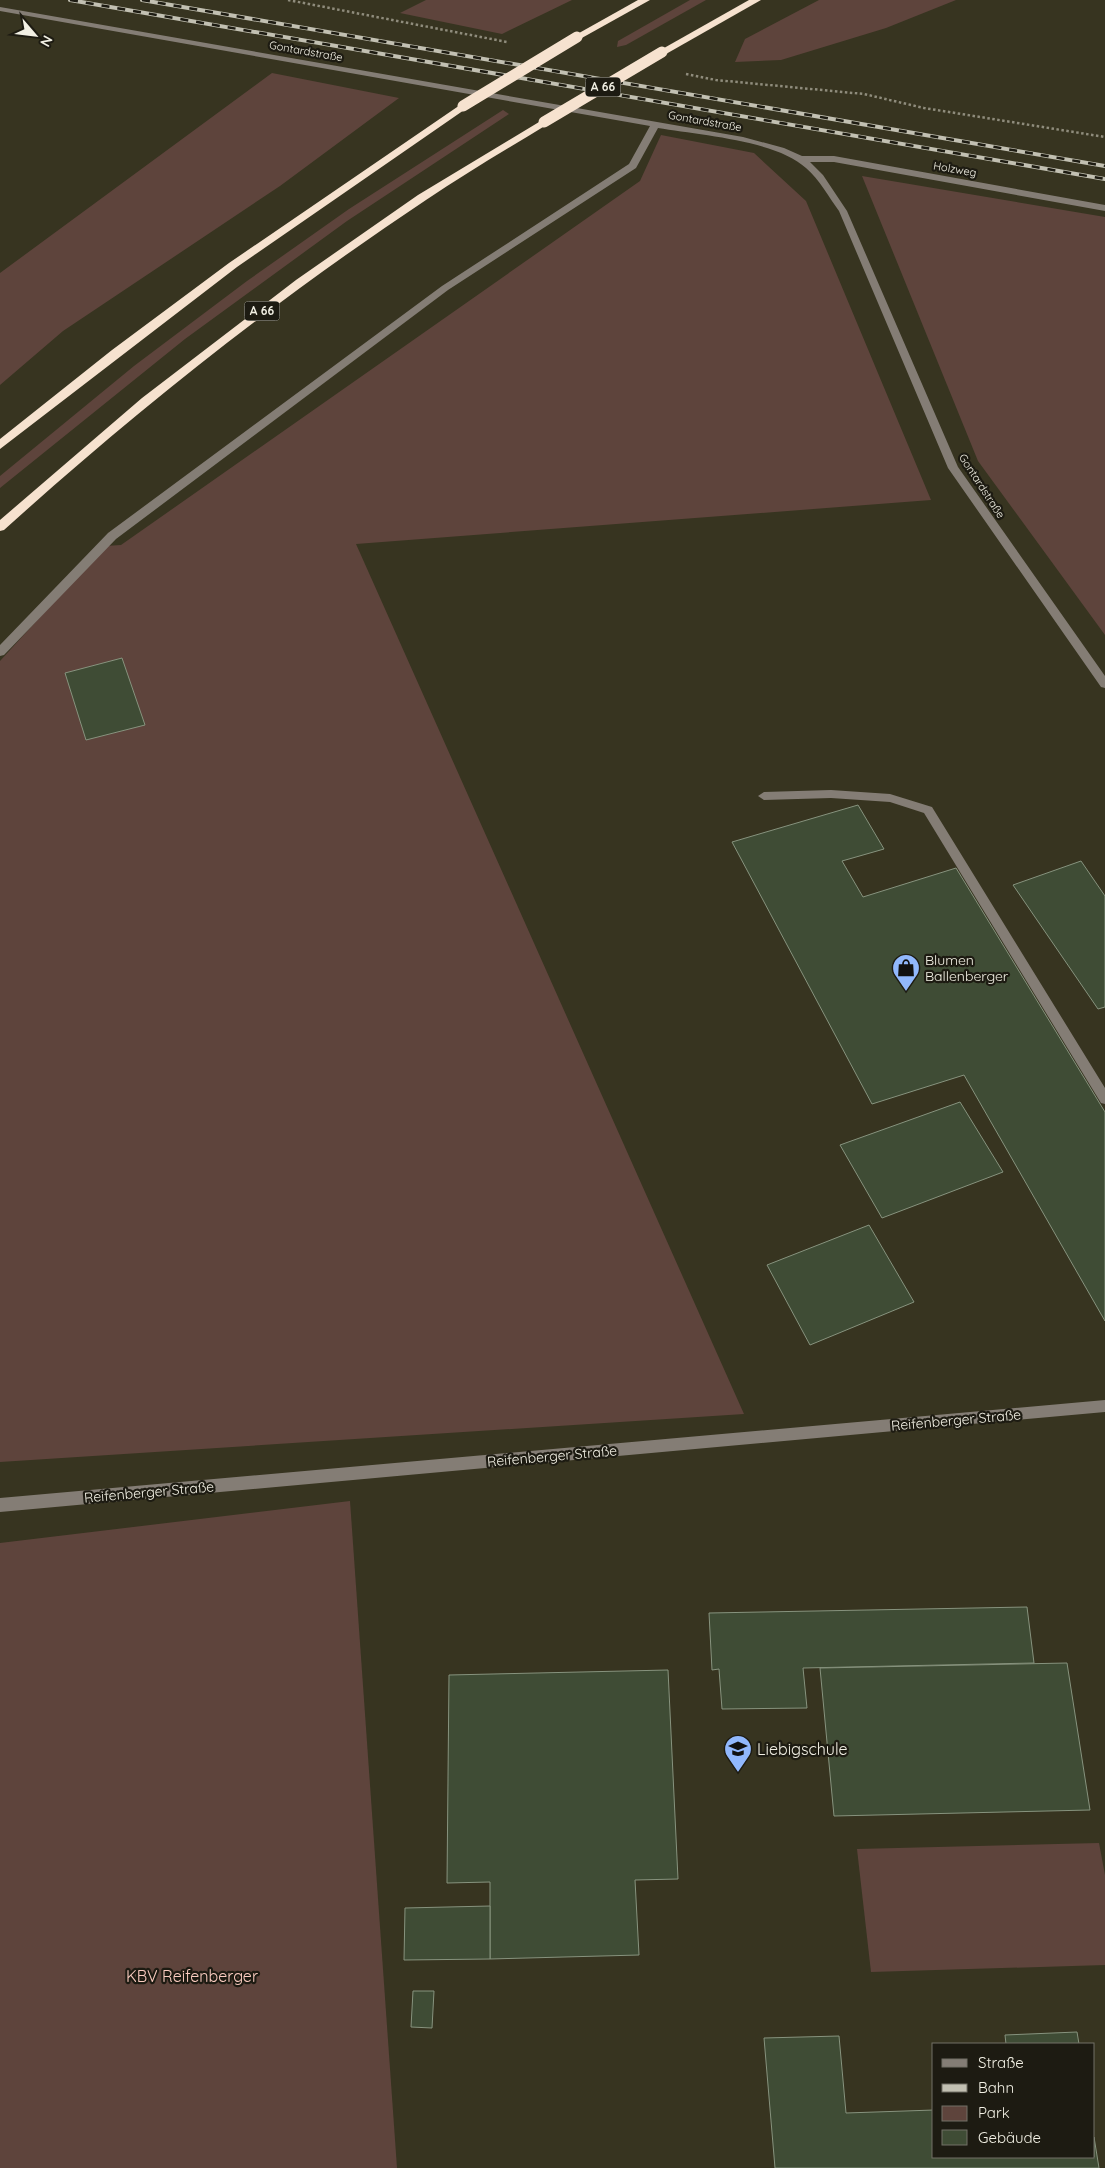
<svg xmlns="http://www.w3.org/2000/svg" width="1105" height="2168" font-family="Quicksand,sans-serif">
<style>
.green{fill:#5e443c}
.building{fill:#3f4c35;stroke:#87937e}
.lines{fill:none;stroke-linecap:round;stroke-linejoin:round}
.path{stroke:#8f8c7c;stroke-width:2.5;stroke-dasharray:2.5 2.5;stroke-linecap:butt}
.minor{fill:#847d75;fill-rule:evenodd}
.highway{fill:#f6e2cf;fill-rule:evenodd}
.rail-casing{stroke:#c2c0b2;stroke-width:4}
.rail{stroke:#1d1b12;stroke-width:2.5;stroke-dasharray:8;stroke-linecap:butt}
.highway-bridge{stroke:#f6e2cf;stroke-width:11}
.labels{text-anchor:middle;stroke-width:4.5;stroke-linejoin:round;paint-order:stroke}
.far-street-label{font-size:11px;fill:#f2f0e4;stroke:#1d1b12}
.shield{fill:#1d1b12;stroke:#b2b0a5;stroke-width:1}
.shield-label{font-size:12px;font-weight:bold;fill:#f2f0e4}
.poi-label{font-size:14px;fill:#f2f0e4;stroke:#1d1b12;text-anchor:start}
.street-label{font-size:14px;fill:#f2f0e4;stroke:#1d1b12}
.near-poi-label{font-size:16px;fill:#f2f0e4;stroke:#1d1b12;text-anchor:start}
.near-park-label{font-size:16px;fill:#fccdc1;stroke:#1d1b12}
</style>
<rect width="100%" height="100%" fill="#373420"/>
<!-- green -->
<g class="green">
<polygon points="426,0 572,0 502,34 400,13"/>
<polygon points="690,0 706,0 626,45 617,47 618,41"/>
<polygon points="819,0 956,0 886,28 781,60 735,62 745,39"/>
<polygon points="272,73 399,98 280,186 63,331 0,385 0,273"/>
<polygon points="503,110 509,114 347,221 185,339 0,488 0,476 134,366 247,281 349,209"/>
<polygon points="661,135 754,153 806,201 931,500 356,544 744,1414 0,1462 0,661 105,546 121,545 640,181"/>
<polygon points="862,176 1105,217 1105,635 978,461"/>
<polygon points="350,1501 397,2168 0,2168 0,1543"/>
<polygon points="1099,1843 1105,1875 1105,1965 871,1972 857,1849"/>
</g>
<!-- building -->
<g class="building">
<polygon points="122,658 145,725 86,740 65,673"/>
<polygon points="858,805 884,849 842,861 863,897 956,868 1105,1112 1105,1321 964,1075 872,1104 732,842"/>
<polygon points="1081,861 1105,896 1105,1007 1098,1009 1013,885"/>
<polygon points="960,1102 1003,1172 882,1218 840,1145"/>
<polygon points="869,1225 914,1302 810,1345 767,1265"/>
<polygon points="1027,1607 1034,1663 803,1668 807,1708 722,1709 719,1669 712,1670 709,1613"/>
<polygon points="1067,1663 1090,1810 834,1816 820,1668"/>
<polygon points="668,1670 678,1879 635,1880 639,1955 490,1959 490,1882 447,1883 449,1675"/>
<polygon points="490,1906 490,1959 404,1960 405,1908"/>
<polygon points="413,1991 434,1991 432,2028 411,2027"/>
<polygon points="1077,2032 1079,2044 1006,2044 1005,2035"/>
<polygon points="839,2036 846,2113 934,2110 934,2157 1094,2157 1094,2137 1099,2168 775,2168 764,2038"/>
</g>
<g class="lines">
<!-- path -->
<g class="path">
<polyline points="288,0 507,42"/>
<polyline points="686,74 716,80 864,94 924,108 1105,137"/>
</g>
<!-- minor -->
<g class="minor">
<path d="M0,7l743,130 41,11 18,8h32l271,49v6l-271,-49h-24l13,13 24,36 111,256 147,209v12l-4,-1 -153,-219 -109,-257c-11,-15 -19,-31 -33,-43 -30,-28 -108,-33 -148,-40l-22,40 -188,122 -332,249 -112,116 -4,1v-11l108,-112 334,-247 187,-122 21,-38 -650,-115z"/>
<polygon points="831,790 890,794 932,807 1105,1088 1105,1104 1101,1103 924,813 890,802 831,798 764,800 758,796 764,792"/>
<polygon points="1105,1400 1105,1412 0,1512 0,1498"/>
</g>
<!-- highway -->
<g class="highway">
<polygon points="638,0 650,0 580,39 572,37"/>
<polygon points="749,0 761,0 666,54 657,52"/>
<polygon points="463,103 468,106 467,108 237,267 0,449 0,439 112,350 229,263"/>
<path d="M544,119l4,1v4c-41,25 -82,49 -122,76 -149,99 -289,210 -422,330l-4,1v-11l142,-122 154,-118 122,-85z"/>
</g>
<defs>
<g id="rail">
<polyline points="70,0 1105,179"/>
<polyline points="142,0 1105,166"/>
</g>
</defs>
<!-- rail casing -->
<use href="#rail" class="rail-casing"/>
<!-- rail -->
<use href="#rail" class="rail"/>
<!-- highway-bridge -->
<g class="highway-bridge">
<polyline points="463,106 577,37"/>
<polyline points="544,122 662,52"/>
</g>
</g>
<!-- icons -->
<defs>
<symbol id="shop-pin" viewBox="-11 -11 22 30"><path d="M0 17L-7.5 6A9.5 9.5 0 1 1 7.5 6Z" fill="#91b8fd" stroke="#1d1b12"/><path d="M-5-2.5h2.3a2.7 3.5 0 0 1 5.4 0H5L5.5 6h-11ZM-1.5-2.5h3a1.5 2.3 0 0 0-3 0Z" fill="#111"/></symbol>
<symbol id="school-pin" viewBox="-11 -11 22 30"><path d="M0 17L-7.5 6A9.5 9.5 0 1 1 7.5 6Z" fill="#91b8fd" stroke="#1d1b12"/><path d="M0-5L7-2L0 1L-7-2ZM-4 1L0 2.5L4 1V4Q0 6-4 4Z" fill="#111"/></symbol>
</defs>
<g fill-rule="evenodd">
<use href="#shop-pin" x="890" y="952" width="32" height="43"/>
<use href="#school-pin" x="722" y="1733" width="32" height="43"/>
</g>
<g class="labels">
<!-- far-street labels -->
<g class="far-street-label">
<text transform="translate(306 51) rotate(10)" y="4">Gontardstraße</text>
<text transform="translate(705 121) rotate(10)" y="4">Gontardstraße</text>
<text transform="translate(955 169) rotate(10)" y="4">Holzweg</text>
<text transform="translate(982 486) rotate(57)" y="4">Gontardstraße</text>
</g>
<!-- shield labels -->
<g class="shield">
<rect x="585.5" y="77.5" width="35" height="19" rx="4"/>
<rect x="244.5" y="301.5" width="35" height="19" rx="4"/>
</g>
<g class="shield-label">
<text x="603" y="91">A 66</text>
<text x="262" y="315">A 66</text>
</g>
<!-- poi labels -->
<g class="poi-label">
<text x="925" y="965">Blumen<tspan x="925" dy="16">Ballenberger</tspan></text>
</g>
<!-- street labels -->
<g class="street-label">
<text transform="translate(956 1420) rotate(-5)" y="5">Reifenberger Straße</text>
<text transform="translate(552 1456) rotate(-5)" y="5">Reifenberger Straße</text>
<text transform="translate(149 1492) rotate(-5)" y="5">Reifenberger Straße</text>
</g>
<!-- near-poi labels -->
<g class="near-poi-label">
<text x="757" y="1755">Liebigschule</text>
</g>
<!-- near-park labels -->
<g class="near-park-label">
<text x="192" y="1982">KBV Reifenberger</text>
</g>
</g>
<!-- legend -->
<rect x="932" y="2043" width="162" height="115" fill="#1d1b12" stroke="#727066"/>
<rect x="942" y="2059" width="25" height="8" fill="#847d75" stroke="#727066"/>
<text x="978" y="2068" font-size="15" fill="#f2f0e4">Straße</text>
<rect x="942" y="2084" width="25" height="8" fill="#c2c0b2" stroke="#727066"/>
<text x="978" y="2093" font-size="15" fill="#f2f0e4">Bahn</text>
<rect x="942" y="2106" width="25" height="15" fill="#5e443c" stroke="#727066"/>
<text x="978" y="2118" font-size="15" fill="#f2f0e4">Park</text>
<rect x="942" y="2130" width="25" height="15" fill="#3f4c35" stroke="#727066"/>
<text x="978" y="2143" font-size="15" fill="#f2f0e4">Gebäude</text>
<!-- north arrow -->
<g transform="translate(35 35) rotate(118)" stroke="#1d1b12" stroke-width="4" paint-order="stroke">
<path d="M0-4L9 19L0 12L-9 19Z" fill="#f2f0e4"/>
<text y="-8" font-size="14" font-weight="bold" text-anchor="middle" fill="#f2f0e4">N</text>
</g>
</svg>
